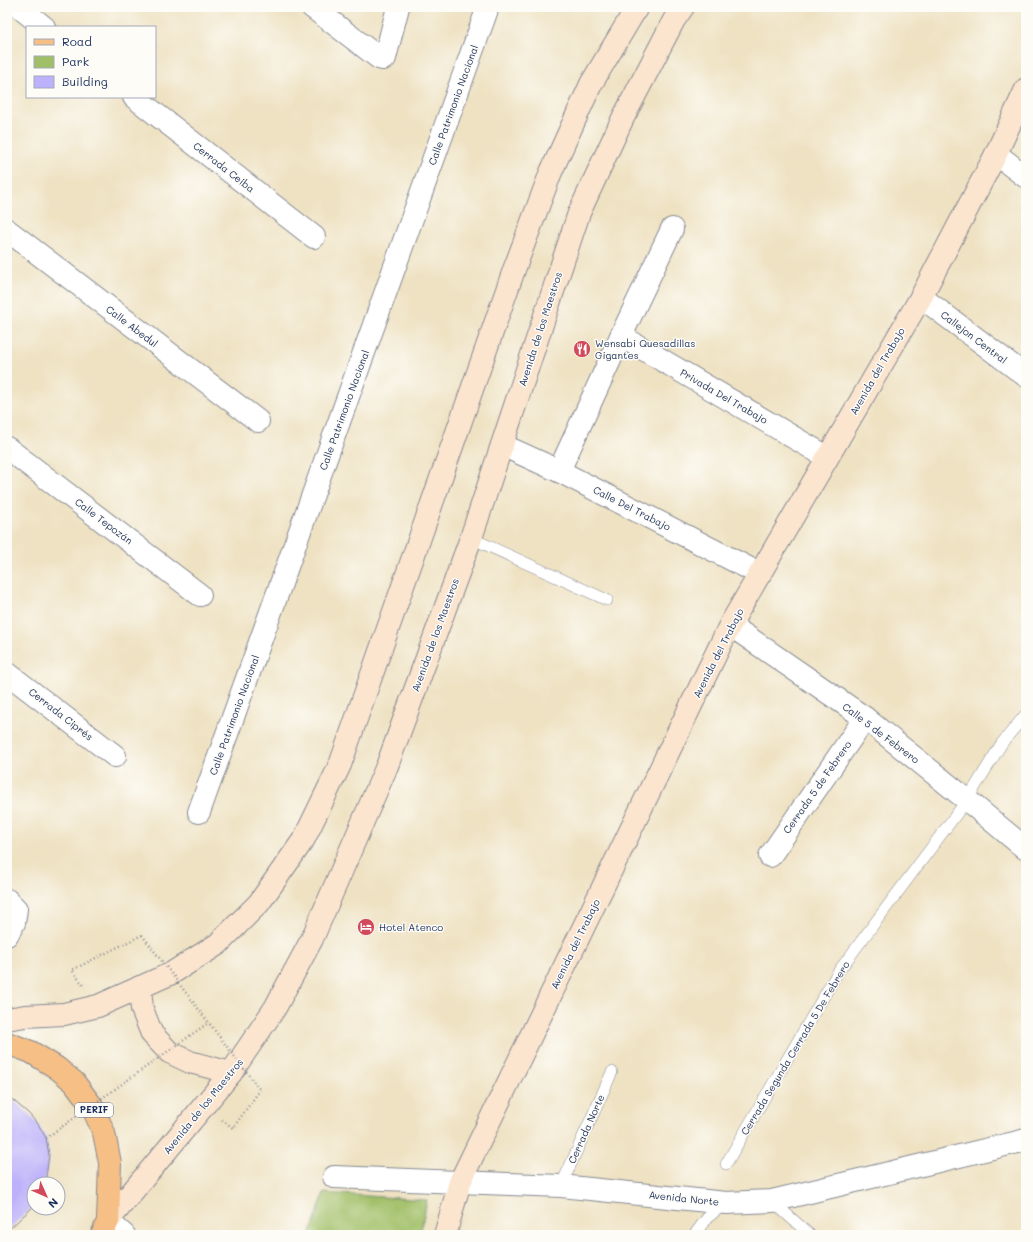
<svg xmlns="http://www.w3.org/2000/svg" width="1033" height="1242" font-family="Mali,sans-serif">
<style>
.green{fill:#a1bf67;stroke:#5e7762}
.building{fill:#bcb1fa}
.lines{fill:none;stroke-linecap:round;stroke-linejoin:round}
.lane-casing{stroke:#858890;stroke-width:12}
.street-casing{stroke:#858890;stroke-width:24}
.secondary-casing{stroke:#858890;stroke-width:24}
.primary-casing{stroke:#858890;stroke-width:24}
.path{stroke:#858890;stroke-width:2.5;stroke-dasharray:1 3;stroke-linecap:butt}
.lane{stroke:#fff;stroke-width:11}
.street{stroke:#fff;stroke-width:22}
.secondary{stroke:#fbe5cf;stroke-width:22}
.primary{stroke:#f5bf86;stroke-width:22}
.path-bridge{stroke:#858890;stroke-width:2.5;stroke-dasharray:1 3;stroke-linecap:butt}
.labels{text-anchor:middle;stroke-width:3;stroke-linejoin:round;paint-order:stroke}
.shield{fill:#fdfcf7;stroke:#5f6c8c;stroke-width:1}
.shield-label{font-size:9px;font-weight:bold;fill:#1b2f5e}
.street-label{font-size:10px;fill:#1b2f5e;stroke:#fdfcf7}
.poi-label{font-size:10px;fill:#1b2f5e;stroke:#fdfcf7;text-anchor:start}
</style>
<rect width="100%" height="100%" fill="#fdfcf7"/>
<filter id="ink" filterUnits="userSpaceOnUse"><feTurbulence type="fractalNoise" baseFrequency=".025" numOctaves="2"/><feDisplacementMap in="SourceGraphic" scale="8" xChannelSelector="R" yChannelSelector="G"/><feConvolveMatrix kernelMatrix="1 2 1 2 8 2 1 2 1" color-interpolation-filters="sRGB"/></filter>
<filter id="wash" filterUnits="userSpaceOnUse"><feTurbulence type="fractalNoise" baseFrequency=".012" numOctaves="4" result="noise"/><feDisplacementMap in="SourceGraphic" scale="16" xChannelSelector="R" yChannelSelector="G"/><feGaussianBlur stdDeviation="0.9" result="paint"/><feColorMatrix in="noise" values="0 0 0 0 0 0 0 0 0 0 0 0 0 0 0 0 0 1.4 0 .05"/><feComposite in="paint" operator="in"/></filter>
<g filter="url(#wash)">
<rect width="100%" height="100%" fill="#efe2c3"/>
<!-- green -->
<polygon class="green" points="324,1193 427,1200 420,1235 310,1235"/>
<g id="blocks">
<!-- building -->
<polygon class="building" points="7,1095 28,1113 38,1124 46,1138 49,1155 45,1184 34,1184 34,1206 7,1231"/>
</g>
</g>
<g filter="url(#ink)">
<use href="#blocks" fill-opacity="0" stroke="#858890" stroke-width="1"/>
<g class="lines">
<defs>
<g id="lane">
<polyline points="471,538 607,600"/>
<polyline points="726,1164 838,972 967,800 1002,743 1026,714"/>
<polyline points="561,1186 612,1072"/>
<polyline points="772,1201 810,1235"/>
<polyline points="694,1235 707,1218 724,1204"/>
</g>
<g id="street">
<polyline points="19,7 44,27"/>
<polyline points="312,7 379,58 383,59 385,58 398,7"/>
<polyline points="134,97 314,237"/>
<polyline points="996,154 1026,177"/>
<polyline points="7,230 258,421"/>
<polyline points="921,297 1026,376"/>
<polyline points="621,336 827,457"/>
<polyline points="502,445 559,471 760,574"/>
<polyline points="7,448 200,595"/>
<polyline points="559,471 621,336 672,229"/>
<polyline points="730,625 865,718 967,800 1026,849"/>
<polyline points="7,673 115,756"/>
<polyline points="199,812 488,7"/>
<polyline points="770,856 865,718"/>
<polyline points="7,900 16,909 14,923 7,935"/>
<polyline points="334,1177 561,1186 726,1203 772,1201 1026,1140"/>
<polyline points="108,1221 124,1235"/>
</g>
<g id="secondary">
<polyline points="140,987 142,1009 152,1034 169,1052 190,1062 231,1073"/>
<polyline points="7,1019 25,1016 64,1014 98,1006 172,973 218,944 259,903 304,839 340,765 515,267 551,172 591,84 637,7"/>
<polyline points="108,1221 231,1073 275,1008 312,939 387,766 471,538 579,213 623,118 674,20 683,7"/>
<polyline points="445,1235 460,1182 730,625 921,297 996,154 1026,89"/>
</g>
<polyline id="primary" points="7,1043 31,1052 57,1068 74,1082 92,1106 104,1133 110,1163 108,1221 102,1235"/>
</defs>
<!-- lane casing -->
<use href="#lane" class="lane-casing"/>
<!-- street casing -->
<use href="#street" class="street-casing"/>
<!-- secondary casing -->
<use href="#secondary" class="secondary-casing"/>
<!-- primary casing -->
<use href="#primary" class="primary-casing"/>
<!-- path -->
<g class="path">
<polyline points="83,985 72,970 142,935"/>
<polyline points="222,1120 233,1128 260,1090"/>
</g>
<!-- lane -->
<use href="#lane" class="lane"/>
<!-- street -->
<use href="#street" class="street"/>
<!-- secondary -->
<use href="#secondary" class="secondary"/>
<!-- primary -->
<use href="#primary" class="primary"/>
<!-- path-bridge -->
<g class="path-bridge">
<polyline points="142,935 260,1090"/>
<polyline points="46,1138 208,1023"/>
</g>
</g>
</g>
<!-- icons -->
<defs>
<symbol id="restaurant-disc" viewBox="-11 -11 22 22"><circle r="9.5" fill="#d1495b" stroke="#fdfcf7"/><path d="M-5-6h1v4h1v-4h1v4h1v-4h1v5L-1.5 .5V6h-2V.5L-5-1ZM5-6V6H3V1.5H1.5Q1.5-4 5-6Z" fill="#fff"/></symbol>
<symbol id="hotel-disc" viewBox="-11 -11 22 22"><circle r="9.5" fill="#d1495b" stroke="#fdfcf7"/><path d="M-6-4.5h1.5V1H6V5H4.5V3h-9V5H-6ZM-4 0a1.8 1.8 0 1 1 3.6 0ZM.5 0V-2.5h3Q6-2.5 6 0Z" fill="#fff"/></symbol>
</defs>
<g fill-rule="evenodd">
<use href="#restaurant-disc" x="572" y="339" width="20" height="20"/>
<use href="#hotel-disc" x="356" y="917" width="20" height="20"/>
</g>
<g class="labels">
<!-- shield labels -->
<rect class="shield" x="75" y="1103" width="38" height="14" rx="3"/>
<g class="shield-label">
<text x="94" y="1113">PERIF</text>
</g>
<!-- street labels -->
<g class="street-label">
<text transform="translate(453 105) rotate(-70)" y="4">Calle Patrimonio Nacional</text>
<text transform="translate(224 167) rotate(38)" y="4">Cerrada Ceiba</text>
<text transform="translate(132 326) rotate(37)" y="4">Calle Abedul</text>
<text transform="translate(540 329) rotate(-72)" y="4">Avenida de los Maestros</text>
<text transform="translate(974 337) rotate(37)" y="4">Callejon Central</text>
<text transform="translate(877 371) rotate(-60)" y="4">Avenida del Trabajo</text>
<text transform="translate(724 396) rotate(30)" y="4">Privada Del Trabajo</text>
<text transform="translate(344 410) rotate(-70)" y="4">Calle Patrimonio Nacional</text>
<text transform="translate(632 508) rotate(27)" y="4">Calle Del Trabajo</text>
<text transform="translate(104 521) rotate(37)" y="4">Calle Tepozán</text>
<text transform="translate(435 635) rotate(-70)" y="4">Avenida de los Maestros</text>
<text transform="translate(718 653) rotate(-63)" y="4">Avenida del Trabajo</text>
<text transform="translate(61 714) rotate(38)" y="4">Cerrada Ciprés</text>
<text transform="translate(234 715) rotate(-70)" y="4">Calle Patrimonio Nacional</text>
<text transform="translate(881 733) rotate(37)" y="4">Calle 5 de Febrero</text>
<text transform="translate(817 787) rotate(-55)" y="4">Cerrada 5 de Febrero</text>
<text transform="translate(575 944) rotate(-64)" y="4">Avenida del Trabajo</text>
<text transform="translate(795 1048) rotate(-59)" y="4">Cerrada Segunda Cerrada 5 De Febrero</text>
<text transform="translate(203 1106) rotate(-51)" y="4">Avenida de los Maestros</text>
<text transform="translate(586 1129) rotate(-66)" y="4">Cerrada Norte</text>
<text transform="translate(684 1198) rotate(6)" y="4">Avenida Norte</text>
</g>
<!-- poi labels -->
<g class="poi-label">
<text x="595" y="347">Wensabi Quesadillas<tspan x="595" dy="12">Gigantes</tspan></text>
<text x="379" y="931">Hotel Atenco</text>
</g>
</g>
<!-- margin -->
<rect width="1033" height="1242" fill="none" stroke="#fdfcf7" stroke-width="24"/>
<!-- legend -->
<rect x="26" y="26" width="130" height="72" fill="#fdfcf7" stroke="#a3aaba"/>
<rect x="34" y="39" width="20" height="6" fill="#f5bf86" stroke="#a3aaba"/>
<text x="62" y="46" font-size="12" fill="#1b2f5e">Road</text>
<rect x="34" y="56" width="20" height="12" fill="#a1bf67" stroke="#a3aaba"/>
<text x="62" y="66" font-size="12" fill="#1b2f5e">Park</text>
<rect x="34" y="76" width="20" height="12" fill="#bcb1fa" stroke="#a3aaba"/>
<text x="62" y="86" font-size="12" fill="#1b2f5e">Building</text>
<!-- north arrow -->
<g transform="translate(46 1196) rotate(135)"><circle r="19" fill="#fdfcf7" stroke="#a3aaba"/>
<path d="M0-3L7 15L0 10L-7 15Z" fill="#d1495b"/>
<text y="-6" font-size="11" font-weight="bold" text-anchor="middle" fill="#1b2f5e">N</text>
</g>
</svg>
